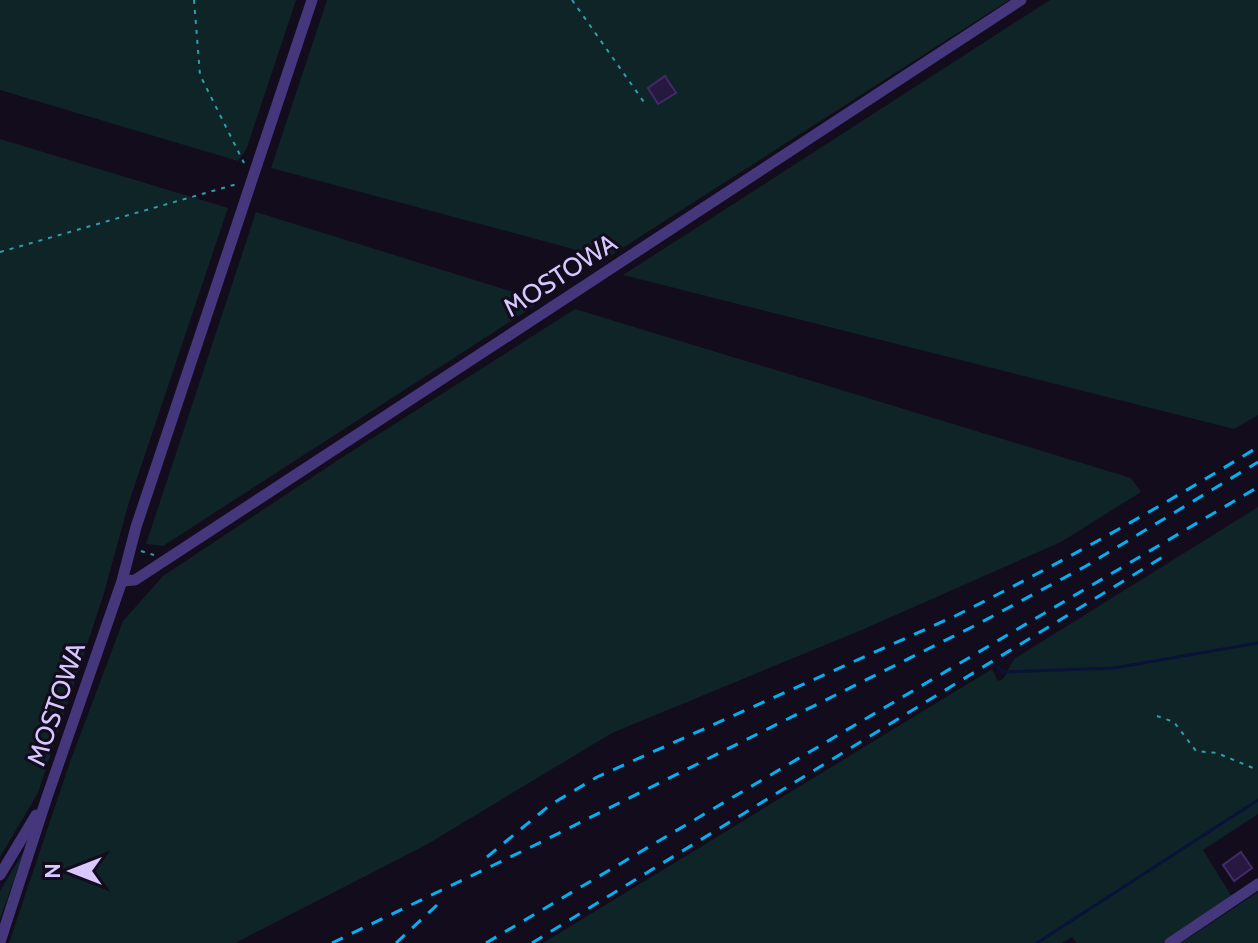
<svg xmlns="http://www.w3.org/2000/svg" width="1258" height="943" font-family="Cabin,sans-serif">
<style>
.green{fill:#0f2427}
.lines{fill:none;stroke-linecap:round;stroke-linejoin:round}
.stream{stroke:#091239;stroke-width:3}
.building{fill:#26183e;stroke:#422a6a;stroke-width:2}
.path{stroke:#2d9fad;stroke-width:2;stroke-dasharray:4 6;stroke-linecap:butt}
.minor{stroke:#45377c;stroke-width:11}
.rail{stroke:#02b1f1;stroke-width:3;stroke-dasharray:12 10;stroke-linecap:butt}
.labels{text-anchor:middle;stroke-width:6;stroke-linejoin:round;paint-order:stroke}
.street-label{font-size:26px;fill:#d8c8ff;stroke:#120c1d}
</style>
<rect width="100%" height="100%" fill="#120c1d"/>
<!-- green -->
<g class="green">
<polygon points="0,0 296,0 246,150 238,161 0,90"/>
<polygon points="327,0 1009,0 607,258 271,168"/>
<polygon points="1050,0 1258,0 1258,415 1234,429 623,275"/>
<polygon points="0,139 228,208 129,502 104,593 38,793 0,857"/>
<polygon points="256,212 542,301 163,546 146,544"/>
<polygon points="575,309 1131,478 1141,492 1061,542 864,629 612,733 426,845 235,943 9,943 70,762 123,621 163,576 338,460"/>
<polygon points="1258,507 1258,814 1203,850 1232,897 1163,943 1077,943 1072,937 1062,943 543,943 992,669 998,681 1003,679 1014,659"/>
<polygon points="24,851 0,919 0,891"/>
<polygon points="1258,892 1258,943 1181,943"/>
</g>
<g class="lines">
<!-- stream -->
<g class="stream">
<polyline points="998,667 1003,672 1114,668 1258,643"/>
<polyline points="1037,943 1258,800"/>
</g>
</g>
<!-- building -->
<g class="building">
<polygon points="665,76 676,93 658,104 648,88"/>
<polygon points="1241,852 1252,868 1234,881 1223,865"/>
</g>
<g class="lines">
<!-- path -->
<g class="path">
<polyline points="194,0 200,75 244,163"/>
<polyline points="572,0 646,105"/>
<polyline points="0,252 237,184"/>
<polyline points="141,551 154,555"/>
<polyline points="1157,716 1174,722 1196,751 1217,753 1258,770"/>
</g>
<!-- minor -->
<g class="minor">
<polyline points="122,581 135,580 1021,0"/>
<polyline points="0,875 36,815"/>
<polyline points="0,942 47,797 122,581 136,527 312,0"/>
<polyline points="1170,943 1258,884"/>
</g>
<!-- rail -->
<g class="rail">
<path d="M487,857l63,-52 47,-28 358,-161c104,-52 204,-108 303,-169"/>
<polyline points="332,943 533,846 978,624 1086,566 1258,462"/>
<polyline points="396,943 437,905"/>
<polyline points="486,943 1258,487"/>
<polyline points="532,943 1166,555"/>
</g>
</g>
<g class="labels">
<!-- street labels -->
<g class="street-label">
<text transform="translate(560 275) rotate(-33)" y="9">MOSTOWA</text>
<text transform="translate(56 704) rotate(-71)" y="9">MOSTOWA</text>
</g>
</g>
<!-- north arrow -->
<g transform="translate(72 871) rotate(270)" stroke="#120c1d" stroke-width="6" paint-order="stroke">
<path d="M0-6L14 30L0 20L-14 30Z" fill="#d8c8ff"/>
<text y="-12" font-size="22" font-weight="bold" text-anchor="middle" fill="#d8c8ff">N</text>
</g>
</svg>
